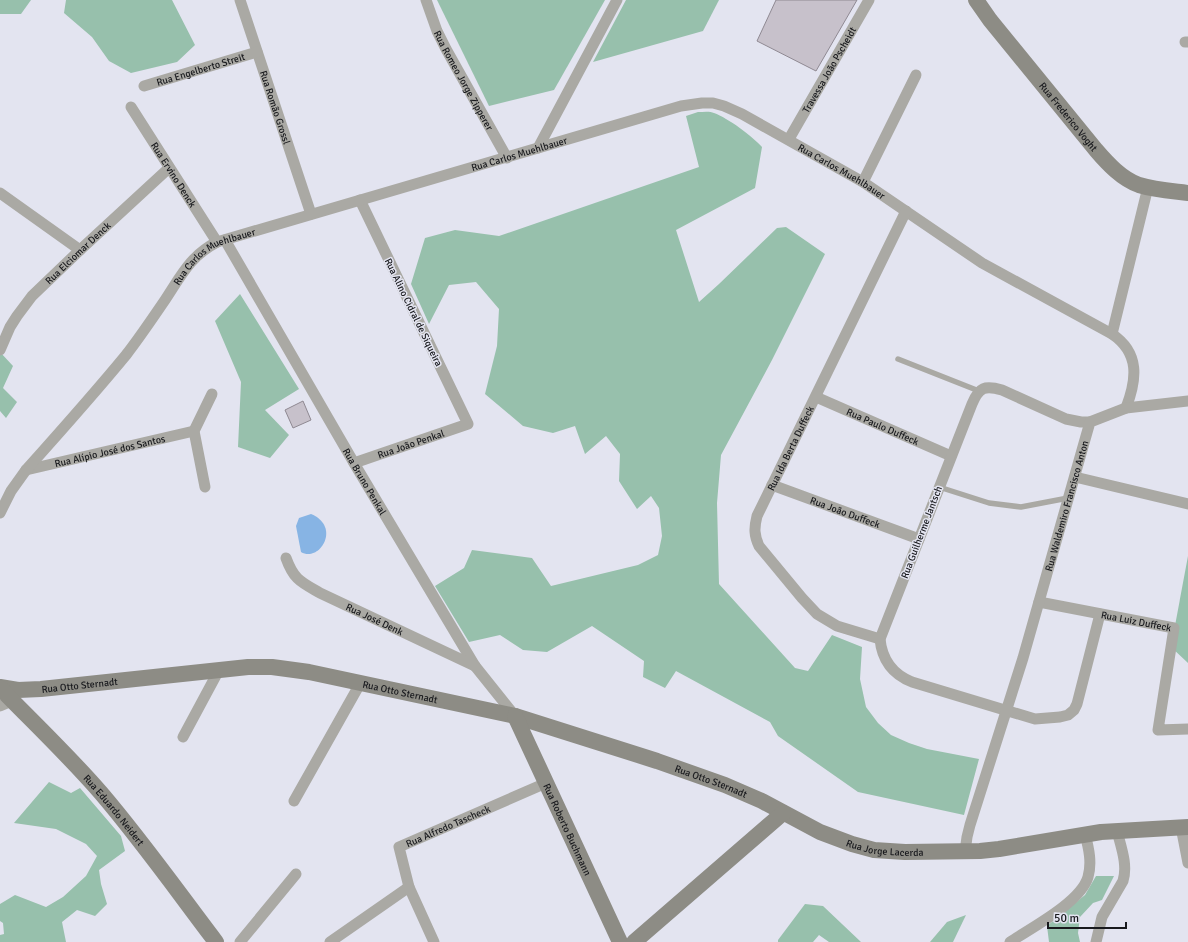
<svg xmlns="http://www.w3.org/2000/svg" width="1188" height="942" font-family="Signika,sans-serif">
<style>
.green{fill:#97c0ac}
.water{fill:#87b4e4}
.building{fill:#c7c1cb;stroke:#8f8992}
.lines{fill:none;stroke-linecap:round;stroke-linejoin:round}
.lane{stroke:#aaa9a4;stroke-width:5.5}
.street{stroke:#aaa9a4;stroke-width:11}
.secondary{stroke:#8d8c85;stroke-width:16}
.labels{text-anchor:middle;stroke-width:3;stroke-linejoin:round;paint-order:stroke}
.street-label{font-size:10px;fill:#18191d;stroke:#e3e4f0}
</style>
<rect width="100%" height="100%" fill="#e3e4f0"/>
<!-- green -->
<g class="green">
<polygon points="0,0 31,0 21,14 0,14"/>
<polygon points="66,0 172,0 195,45 177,62 131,73 109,61 92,37 64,13"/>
<polygon points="437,0 605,0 554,90 489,106"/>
<polygon points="626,0 719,0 703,31 593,62"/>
<path d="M698,112c5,0 12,-1 16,1 14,5 38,23 48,34l-7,41 -79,42 23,72 20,-18 58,-56 9,-1 39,27 -53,106 -51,95 -4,48 2,81 76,84 13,3 24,-36 30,12 -2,32 6,28 12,16 13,12 18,8 18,6 52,10 -15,56 -106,-23 -80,-56 -8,-14 -94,-51 -11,17 -22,-11 1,-16 -52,-35 -45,26 -24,-2 -23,-15 -31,7 -34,-56 29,-18 8,-18 60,8 19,28 87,-21 20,-10 4,-19 -3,-28 -8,-12 -14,13 -18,-28 1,-27 -14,-18 -21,18 -10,-28 -22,7 -30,-7 -38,-32 12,-48 2,-37 -23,-27 -27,3 -20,39 -18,-40 14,-46 30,-8 44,6 200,-69 -13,-51z"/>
<polygon points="240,294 299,389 265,410 289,435 270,458 238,447 241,382 215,321"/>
<polygon points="0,352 13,366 3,388 17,402 6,418 0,411"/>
<polygon points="1188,556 1188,663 1171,647"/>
<polygon points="49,782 71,793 80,788 121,836 125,851 99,870 101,884 107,904 95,916 77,910 62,922 66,942 0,942 0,935 4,934 3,923 0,921 0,904 15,895 46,907 63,897 86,876 97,856 86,844 56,829 14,823"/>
<polygon points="1096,876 1114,876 1102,900 1093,903 1080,917 1078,933 1080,942 1049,942 1047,926 1085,895"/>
<polygon points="805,904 823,906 861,942 829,942 819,935 813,942 778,942 778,940"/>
<polygon points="966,915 953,942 930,942 947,922"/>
</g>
<!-- water -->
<path class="water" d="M311,514c31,13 8,49 -10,38l-5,-26 3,-8z"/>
<!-- building -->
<g class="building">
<polygon points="776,0 857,0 816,71 757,41"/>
<polygon points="303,401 311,420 293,428 285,410"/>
</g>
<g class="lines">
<!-- lane -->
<g class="lane">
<polyline points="898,359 979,391"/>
<polyline points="939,487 989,503 1021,507 1068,498"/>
</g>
<!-- street -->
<g class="street">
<path id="s1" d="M240,0l71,214"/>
<path id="s2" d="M426,0l11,31 9,18 61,109"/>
<polyline points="1185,42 1188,42"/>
<path id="s3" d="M144,86l113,-34"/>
<path id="s4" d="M131,107l86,135"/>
<path id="s5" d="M789,139l80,-139"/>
<polyline points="538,148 617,0"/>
<polyline points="863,182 916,75"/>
<polyline points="0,193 80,250"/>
<path id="s6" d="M225,240l129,223 121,203 40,50"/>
<polyline points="1112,334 1148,187"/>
<path id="s7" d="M0,350l10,-23 7,-11 15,-20 48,-46 89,-82"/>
<path id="s8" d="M816,397l135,59"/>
<path d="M1090,422h-9l-15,-3 -64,-29c-17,-5 -23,-3 -30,14l-92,235c2,21 12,35 32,43l123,37 25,-2 8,-2 6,-5 3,-6 23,-90"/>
<path id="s9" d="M354,463l114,-39 -108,-224"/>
<path id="s10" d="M26,470l168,-39"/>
<polyline points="1075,477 1188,504"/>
<path id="s11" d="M772,485l147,54"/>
<polyline points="205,487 194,431 212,394"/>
<path id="s12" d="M0,513l11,-22 15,-21c34,-38 68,-76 100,-115 14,-18 26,-36 39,-55 16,-24 25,-44 52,-58l464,-136 21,-3h11l11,3 18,8 121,68 119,81 130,71c28,19 25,45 14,74"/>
<path id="s13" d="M286,558c8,22 15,24 34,35l155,73"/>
<path id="s14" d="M1039,602l135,26 -16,102 30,-1"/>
<path id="s15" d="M880,639l-43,-13 -20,-12 -15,-16 -43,-52c-5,-11 -5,-18 -2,-30l149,-305"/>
<polyline points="0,706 12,701"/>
<polyline points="183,737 219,670"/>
<polyline points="294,801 361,682"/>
<polyline points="1181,827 1188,863"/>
<path id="s16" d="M965,852l2,-15 3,-12 53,-167 67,-236 36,-14 62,-7"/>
<polyline points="240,942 296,874"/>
<polyline points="330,942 409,887"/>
<path id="s17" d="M434,942l-25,-55 -10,-40 147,-64"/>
<path d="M1010,942c21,-14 71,-40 78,-65 4,-14 1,-28 -3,-43"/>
<path d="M1096,942l6,-25 21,-36c5,-16 -2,-34 -6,-50"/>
</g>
<!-- secondary -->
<g class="secondary">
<path id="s18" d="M976,0l14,20 106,130c12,14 26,29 43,35 16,5 33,6 49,8"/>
<path id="s19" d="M0,687l18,3 23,-1 207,-22h24l37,5 206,44 142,45 68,24 37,16 58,31 32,12 22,6 31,2 75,-1 19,-2 102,-17 87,-5"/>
<path id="s20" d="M0,688c34,35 69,68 101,105 41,48 77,99 115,149"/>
<path id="s21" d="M515,716l105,226"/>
<polyline points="634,942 783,813"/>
</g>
</g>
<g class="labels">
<!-- street labels -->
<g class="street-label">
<text dy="4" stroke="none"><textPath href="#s3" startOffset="59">Rua Engelberto Streit</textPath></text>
<text dy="4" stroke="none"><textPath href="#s5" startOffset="80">Travessa João Pscheidt</textPath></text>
<text dy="4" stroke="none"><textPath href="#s2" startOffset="89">Rua Romeo Jorge Zipperer</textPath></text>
<text dy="4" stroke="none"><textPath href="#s1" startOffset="113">Rua Romão Grossl</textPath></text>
<text dy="4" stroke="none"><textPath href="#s18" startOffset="149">Rua Frederico Voght</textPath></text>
<text dy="4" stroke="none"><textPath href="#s12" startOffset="664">Rua Carlos Muehlbauer</textPath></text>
<text dy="4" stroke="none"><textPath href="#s12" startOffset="1011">Rua Carlos Muehlbauer</textPath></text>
<text dy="4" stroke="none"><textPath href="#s4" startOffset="80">Rua Ervino Denck</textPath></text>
<text dy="4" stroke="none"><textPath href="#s7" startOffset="126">Rua Elciomar Denck</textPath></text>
<text dy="4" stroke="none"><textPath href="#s12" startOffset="339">Rua Carlos Muehlbauer</textPath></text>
<text transform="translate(414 312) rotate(64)" y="4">Rua Alino Cidral de Siqueira</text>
<text dy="4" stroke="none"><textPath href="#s8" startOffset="73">Rua Paulo Duffeck</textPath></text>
<text dy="4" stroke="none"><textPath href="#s9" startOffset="60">Rua João Penkal</textPath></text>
<text dy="4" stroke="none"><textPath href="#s15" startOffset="264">Rua Ida Berta Duffeck</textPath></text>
<text dy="4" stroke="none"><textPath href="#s10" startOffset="86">Rua Alípio José dos Santos</textPath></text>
<text dy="4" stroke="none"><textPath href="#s6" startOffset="279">Rua Bruno Penkal</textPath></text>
<text dy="4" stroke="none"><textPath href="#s16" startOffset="361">Rua Waldemiro Francisco Anton</textPath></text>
<text dy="4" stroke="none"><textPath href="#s11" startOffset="78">Rua João Duffeck</textPath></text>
<text transform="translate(921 532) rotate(-69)" y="4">Rua Guilherme Jantsch</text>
<text dy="4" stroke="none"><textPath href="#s13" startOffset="111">Rua José Denk</textPath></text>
<text dy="4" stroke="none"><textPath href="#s14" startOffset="99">Rua Luiz Duffeck</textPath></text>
<text dy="4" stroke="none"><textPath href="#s19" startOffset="80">Rua Otto Sternadt</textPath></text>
<text dy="4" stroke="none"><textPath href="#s19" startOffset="404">Rua Otto Sternadt</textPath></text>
<text dy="4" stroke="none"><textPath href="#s19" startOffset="728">Rua Otto Sternadt</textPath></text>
<text dy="4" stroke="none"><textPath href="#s20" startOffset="167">Rua Eduardo Neidert</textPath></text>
<text dy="4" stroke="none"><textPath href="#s17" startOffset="155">Rua Alfredo Tascheck</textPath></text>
<text dy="4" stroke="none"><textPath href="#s21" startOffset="125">Rua Roberto Buchmann</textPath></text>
<text dy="4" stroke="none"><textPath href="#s19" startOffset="916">Rua Jorge Lacerda</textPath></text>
</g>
</g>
<!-- scale -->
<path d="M1048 922v6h78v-6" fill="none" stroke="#18191d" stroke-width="2"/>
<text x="1054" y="922" font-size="12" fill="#18191d" stroke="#e3e4f0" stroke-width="3" paint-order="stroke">50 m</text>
</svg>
